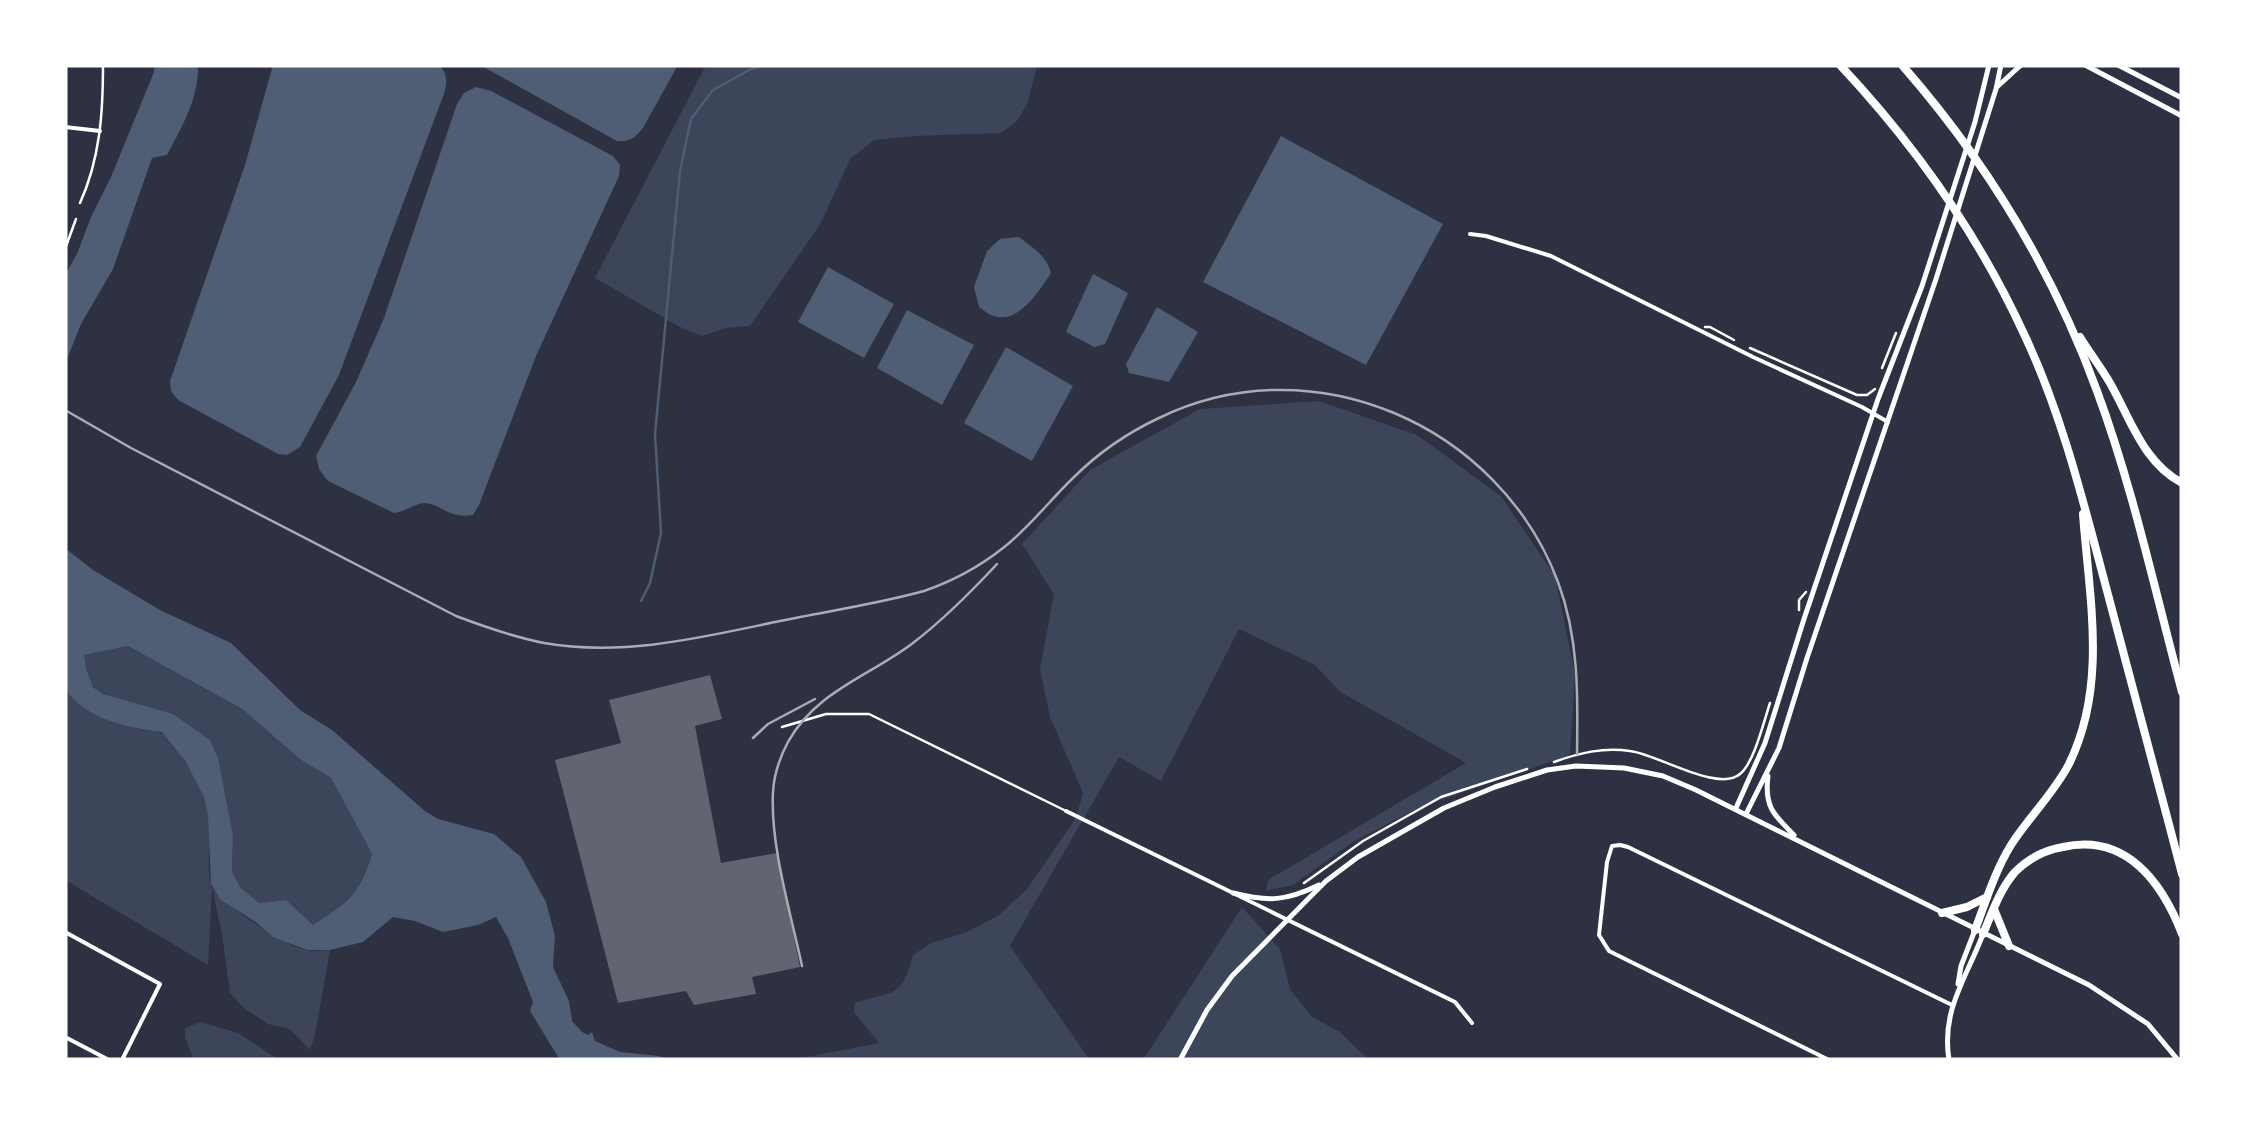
<svg xmlns="http://www.w3.org/2000/svg" width="2247" height="1125" font-family="Inter,sans-serif">
<style>
.green{fill:#3c4559}
.water{fill:#4f5d75;fill-rule:evenodd}
.lines{fill:none;stroke-linecap:round;stroke-linejoin:round}
.stream{stroke:#4f5d75;stroke-width:2.5}
.building{fill:#626471}
.path{stroke:#fff;stroke-width:2.5}
.service{stroke:#fff;stroke-width:2.5}
.minor{stroke:#fff;stroke-width:4}
.tertiary{stroke:#fff;stroke-width:5}
.motorway{stroke:#fff;stroke-width:8}
.rail{stroke:#abadb3;stroke-width:2.5}
</style>
<rect width="100%" height="100%" fill="#2d3142"/>
<!-- green -->
<g class="green">
<polygon points="706,65 1037,65 1028,102 1017,121 1001,133 915,136 874,140 850,159 821,223 750,326 726,328 702,336 680,327 595,278"/>
<path d="M1319,401l98,34 84,61 54,80 20,98 -5,81 -152,53 -65,34 -60,43 -27,6 2,-11 198,-117 -127,-72 -24,-26 -76,-36 -78,152 -42,-24 -109,189 80,114h-299l88,-17 -25,-31 1,-9c39,-13 46,-3 58,-48l18,-12 36,-11 32,-17 28,-26 49,-71 7,-25 -33,-76 -10,-48 14,-75 -32,-50 68,-74 110,-61z"/>
<path d="M128,646l114,63 59,51 30,18 41,76c-14,43 -23,47 -59,71l-27,-25 -27,3 -19,-16 -8,-16 1,-35 -60,-122c-16,-4 -71,-16 -79,-27 -7,-8 -9,-22 -11,-32z"/>
<path d="M65,689l69,39 29,5c20,24 45,55 47,89 1,17 -4,47 1,63 7,17 76,62 95,65 7,2 17,0 24,0l-15,85 -5,15 -20,-21 -22,-5 -23,-15 -15,-16 -8,-59 -10,-47 -4,78 -143,-85z"/>
<polygon points="1242,907 1280,949 1290,989 1312,1017 1340,1032 1369,1060 1143,1060"/>
<polygon points="201,1022 238,1033 279,1060 194,1060 185,1038 185,1028"/>
</g>
<!-- water -->
<g class="water">
<path d="M154,65h44c1,33 -16,62 -31,90l-15,3 -39,111 -32,55 -16,40v-89l12,-21 14,-37 20,-40 43,-105z"/>
<path d="M273,65h166c8,8 8,14 6,26l-106,284 -39,72 -13,8 -9,-1 -100,-54 -7,-9 -1,-10 75,-216z"/>
<path d="M480,65h198l-35,63c-8,10 -13,14 -26,13z"/>
<path d="M476,87l15,4 122,65 7,9 -1,11 -83,180 -57,149 -6,10c-24,4 -30,-10 -48,-12 -10,0 -20,9 -31,10l-66,-32 -9,-12 -3,-13 40,-74 28,-64 73,-214 7,-11z"/>
<polygon points="1281,136 1443,224 1366,365 1203,282"/>
<path d="M1019,237c14,11 28,19 32,36 -12,18 -32,51 -57,43 -6,-1 -10,-6 -15,-9l-5,-20 13,-36 13,-12z"/>
<polygon points="828,267 894,304 864,358 798,322"/>
<polygon points="1093,274 1128,293 1105,344 1094,347 1066,332"/>
<polygon points="1157,307 1198,332 1169,382 1129,373 1126,364"/>
<polygon points="907,310 974,345 942,405 877,368"/>
<polygon points="1006,347 1073,386 1032,461 964,423"/>
<path d="M65,548l28,22 67,40 71,33 69,67 32,20 93,81 13,8 56,15 27,23 25,45 9,34 -2,31 16,34 3,20 10,11 6,3 4,-3 3,9 25,11 39,4 11,4h-110l-30,-49 3,-9 -25,-64 -12,-21 -18,8 -35,7 -28,-11 -22,-4 -30,25 -33,8h-23l-34,-13 -16,-14 -36,-23 -10,-16 -3,-69 -4,-18 -18,-35 -24,-30c-35,-4 -76,-13 -97,-43zM128,646l114,63 59,51 30,18 41,76c-13,42 -24,48 -59,71l-27,-25 -27,3 -19,-16 -8,-16 1,-35 -15,-78 -8,-18 -37,-26 -70,-20 -10,-7 -7,-18 -2,-14z"/>
</g>
<g class="lines">
<!-- stream -->
<polyline class="stream" points="641,601 650,583 661,533 655,434 680,171 691,119 713,90 751,69 767,65"/>
</g>
<!-- building -->
<polygon class="building" points="710,675 722,719 695,726 721,863 777,853 800,967 752,977 756,994 694,1005 686,991 618,1003 555,760 621,743 609,700"/>
<g class="lines">
<!-- path -->
<g class="path">
<polyline points="1705,327 1710,327 1734,340"/>
<polyline points="1750,348 1857,395 1867,395 1875,389"/>
<polyline points="1882,368 1896,333"/>
<polyline points="1799,610 1799,600 1806,592"/>
<path d="M1554,762c25,-9 49,-15 76,-11 27,3 88,42 110,23 14,-11 24,-53 30,-71"/>
<polyline points="1304,883 1363,841 1441,797 1527,769"/>
</g>
<!-- service -->
<g class="service">
<path d="M80,203c20,-44 23,-90 23,-138"/>
<polyline points="65,249 76,219"/>
<polyline points="782,727 826,714 869,714 1064,810"/>
</g>
<!-- minor -->
<g class="minor">
<polyline points="65,127 100,131"/>
<polyline points="1470,234 1486,236 1551,256 1753,357 1862,407 1888,422"/>
<polyline points="1066,811 1455,1002 1472,1023"/>
<polyline points="65,932 160,984 122,1060"/>
<polyline points="65,1037 109,1060"/>
<polyline points="1829,1060 1609,951 1599,935 1607,862 1612,846 1620,845 1628,847 1952,1005"/>
</g>
<!-- tertiary -->
<g class="tertiary">
<polyline points="2085,65 2182,116"/>
<polyline points="2118,65 2182,98"/>
<polyline points="1998,86 2021,65"/>
<path d="M1768,776c-4,31 6,39 26,59"/>
<polyline points="1736,808 1765,743 1804,619 1878,399 1922,286 1975,122 1989,65"/>
<polyline points="1746,814 1779,748 1807,658 1936,279 1996,89 2001,65"/>
<path d="M1233,893c36,9 53,8 86,-8"/>
<polyline points="1958,984 1961,966 1975,930"/>
<polyline points="1180,1060 1207,1010 1232,976 1309,898 1326,881 1358,857 1444,808 1495,787 1547,770 1576,766 1624,768 1663,776 1696,790 2089,985 2148,1024 2178,1060"/>
<path d="M1949,1060c-8,-50 17,-81 34,-126"/>
</g>
<!-- motorway -->
<g class="motorway">
<path d="M1840,65c75,80 138,169 184,269 38,80 59,167 82,253 25,95 51,191 76,287"/>
<path d="M1902,65c84,96 151,206 195,326 36,97 58,200 85,301"/>
<path d="M2080,337c10,16 21,31 30,46 21,37 33,79 72,100"/>
<polyline points="1994,909 2009,946"/>
<polyline points="1942,913 1967,907 1987,897"/>
<path d="M1975,930c11,-29 20,-59 36,-85 18,-28 43,-52 58,-81 39,-79 20,-167 14,-250"/>
<path d="M1983,934c9,-21 17,-45 32,-62 13,-13 30,-22 48,-25 63,-14 99,35 119,87"/>
</g>
<!-- rail -->
<g class="rail">
<path d="M65,410l66,38 325,168c29,11 58,21 88,27 80,14 159,-6 236,-22 48,-10 97,-17 144,-30 29,-10 55,-24 79,-43 26,-20 46,-47 70,-70 25,-25 54,-45 86,-60 154,-75 340,7 399,164 21,56 20,114 19,172"/>
<polyline points="753,738 768,724 815,699"/>
<path d="M802,966c-11,-52 -32,-121 -29,-174 1,-17 7,-35 15,-50 28,-51 82,-66 125,-99 30,-23 58,-51 84,-79"/>
</g>
</g>
<!-- border -->
<rect width="2247" height="1125" fill="none" stroke="#ffffff" stroke-width="135"/>
</svg>
